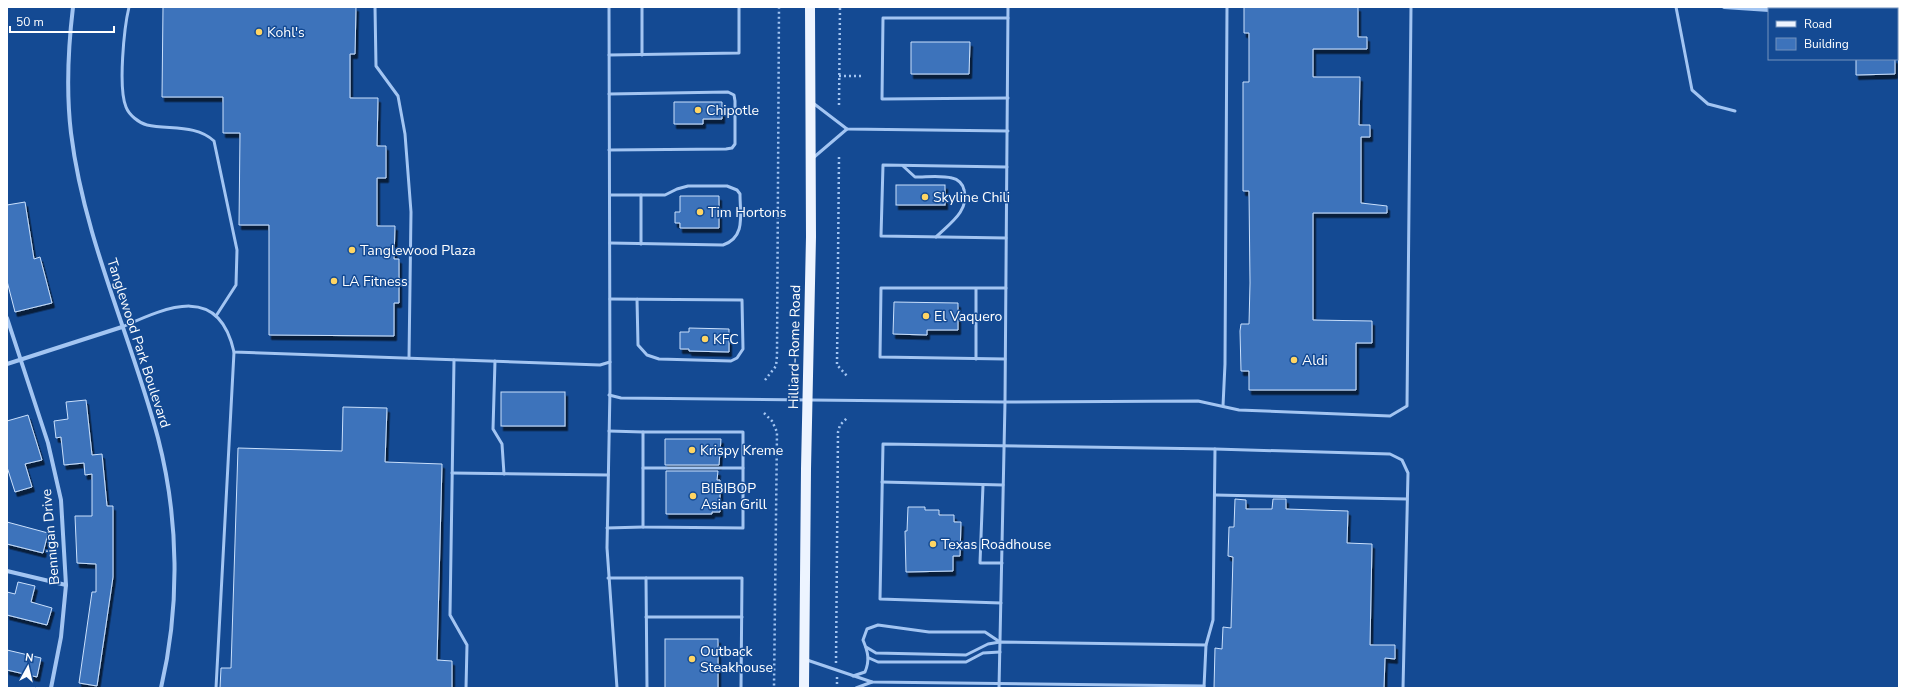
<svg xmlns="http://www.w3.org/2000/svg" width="1906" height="695" font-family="'Nunito Sans',sans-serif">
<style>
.building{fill:#3d73bb;stroke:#cae0fc;filter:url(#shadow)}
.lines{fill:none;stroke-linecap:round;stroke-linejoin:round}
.path{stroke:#a3c5f2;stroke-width:2.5;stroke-dasharray:2 3;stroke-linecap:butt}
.lane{stroke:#a3c5f2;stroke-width:3}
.street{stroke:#a3c5f2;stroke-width:4}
.primary{stroke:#edf4ff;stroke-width:10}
.poi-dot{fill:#ffd563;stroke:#144a93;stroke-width:1.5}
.labels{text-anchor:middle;stroke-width:3;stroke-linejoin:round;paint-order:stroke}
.poi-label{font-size:14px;fill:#fff;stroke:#144a93;text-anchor:start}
.street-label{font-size:14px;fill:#fff;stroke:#144a93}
</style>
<defs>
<filter id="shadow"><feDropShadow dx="2.5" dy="4.5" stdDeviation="0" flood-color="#0009"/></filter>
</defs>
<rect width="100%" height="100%" fill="#144a93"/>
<!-- building -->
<g class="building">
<polygon points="163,7 356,7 355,54 350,54 350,98 378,98 377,146 386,146 386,178 377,178 377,226 395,226 394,259 399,259 399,303 394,303 394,336 269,335 269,225 239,225 240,133 223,133 223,97 162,97"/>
<polygon points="1244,7 1358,7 1358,37 1367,37 1367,49 1313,49 1313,77 1360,77 1359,125 1370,125 1370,137 1361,137 1361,203 1387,206 1387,213 1313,213 1313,320 1372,321 1372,343 1356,343 1356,390 1249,390 1249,371 1241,371 1240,331 1241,324 1249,324 1250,283 1249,191 1243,191 1243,82 1249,82 1249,33 1244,33"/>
<polygon points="911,42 970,42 969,74 911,74"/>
<polygon points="1856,59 1895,59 1895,74 1856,75"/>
<polygon points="674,102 722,102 722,119 703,119 703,124 674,124"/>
<rect x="896" y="185" width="49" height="20"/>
<polygon points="680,196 719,196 719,228 680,228 680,223 675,223 675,212 680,212"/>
<polygon points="25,202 34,259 40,257 52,303 15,312 7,281 7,205"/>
<polygon points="894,302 958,303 958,330 927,330 927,335 893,334"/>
<polygon points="689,328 729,329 729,352 689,351 689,349 680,349 680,332 689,332"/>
<rect x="501" y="392" width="64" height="34"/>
<polygon points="86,400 92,455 102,454 107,506 113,506 113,577 97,686 79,683 92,592 96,592 96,564 77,563 75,516 92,516 92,474 85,475 84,463 64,465 61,437 56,438 54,421 68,419 66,402"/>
<polygon points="343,407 387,408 385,462 442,464 437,660 452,661 452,688 220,688 221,668 231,668 238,448 342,451"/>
<polygon points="28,415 42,460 25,464 32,487 15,492 7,467 7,421"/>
<polygon points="665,439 721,439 719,465 665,465"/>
<polygon points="666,471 718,471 717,480 720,480 720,512 712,512 712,514 666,514"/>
<polygon points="1235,499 1246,500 1246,509 1272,509 1273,499 1286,499 1286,509 1348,511 1347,543 1372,544 1370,645 1395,645 1395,659 1385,658 1384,688 1214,688 1215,648 1222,649 1223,627 1231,628 1233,557 1228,556 1229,527 1234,527"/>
<polygon points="908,507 925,507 925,510 939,510 939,515 954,515 954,522 961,522 960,556 953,556 953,571 906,572 905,531 907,531"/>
<polygon points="7,522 48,533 43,553 7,544"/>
<polygon points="18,582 35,586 31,602 52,608 47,625 7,615 7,592 15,594"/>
<rect x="665" y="639" width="53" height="49"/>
<polygon points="7,650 41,658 37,677 7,670"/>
</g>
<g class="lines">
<!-- path -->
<g class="path">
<polyline points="839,76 862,76"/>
<polyline points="839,105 840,7"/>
<polyline points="839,157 837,365 848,377"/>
<polyline points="765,380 776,366 777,356 779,7"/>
<polyline points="764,413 772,421 777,432 774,688"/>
<polyline points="836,663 838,432 840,425 848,417"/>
<polyline points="837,677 837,688"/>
</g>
<!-- lane -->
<g class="lane">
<path d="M129,7c-5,21 -11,81 -3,100 3,8 13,16 21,18 22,5 49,-1 67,16l23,109 -1,35 -20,31"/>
<polyline points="375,7 376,66 398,96 405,134 411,212 409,358"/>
<polyline points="609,7 610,389 607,548 617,688"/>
<polyline points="1676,7 1692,90 1708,104 1735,111"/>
<polyline points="609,55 739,53 739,7"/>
<polyline points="642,55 642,7"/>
<polyline points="1008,98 882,99 883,18 1008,18"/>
<polyline points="813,103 847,129 1008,131"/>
<polyline points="609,150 726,149 732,148 735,144 735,101 734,95 728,92 609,94"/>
<polyline points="813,158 847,129"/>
<path d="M903,166l12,11c12,0 26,-2 37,1 6,1 11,6 12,12 6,21 -15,34 -28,47"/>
<path d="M610,195h55l12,-6 11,-3h39l10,4 3,4c0,21 6,43 -17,51l-113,-2"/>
<polyline points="1006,238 881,236 883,165 1007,167"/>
<polyline points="641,244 641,195"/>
<polyline points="610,299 742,300 743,349 737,358 731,361 659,359 647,355 638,345 637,299"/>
<path d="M122,327c45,-20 97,-44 112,25l366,13 10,-3"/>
<polyline points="976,359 976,289"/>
<polyline points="1005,359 880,357 881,288 1006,288"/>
<polyline points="454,360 450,615 467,645 466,688"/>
<polyline points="495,361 493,429 502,444 504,474"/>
<polyline points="609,395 621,398 1005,402 1198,401 1239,410 1390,416 1407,406 1411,7"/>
<polyline points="1223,406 1225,364 1227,7"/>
<polyline points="609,431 643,432"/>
<polygon points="643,432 743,432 743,528 643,527"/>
<polyline points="643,468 743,468"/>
<polyline points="452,473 608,475"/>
<polyline points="882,482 1003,485"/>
<polyline points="983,485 980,563 1002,563"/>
<polyline points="1215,495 1407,499"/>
<polyline points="607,528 643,527"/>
<polyline points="608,578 742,578 741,688"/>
<polyline points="646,578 647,688"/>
<polyline points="1001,603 880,599 883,444 1215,449 1390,454 1402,460 1408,473 1403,688"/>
<polyline points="646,617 742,617"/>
<polyline points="866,647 876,653 966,655 988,644 1000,642 1206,645"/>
<polyline points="869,658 878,662 966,662 983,653 1000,652"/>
<polyline points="807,660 872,682 1204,686"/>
<path d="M853,676l12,-4c5,-12 3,-20 -2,-32l4,-11 11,-4 51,7h56l15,10"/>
<polyline points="1204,687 1206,645 1213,620 1215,449"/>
<polyline points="216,688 234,352"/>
<polyline points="856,688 872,682"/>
<polyline points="999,688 1005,402 1008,7"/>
</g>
<!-- street -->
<g class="street">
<path d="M73,7c-5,42 -7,84 -2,126 13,106 60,203 87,305 21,81 22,169 3,250"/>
<polyline points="1724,7 1769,10"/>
<polyline points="1897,13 1899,13"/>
<polyline points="7,318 48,443 61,500 66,585 61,637 51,688"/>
<polyline points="7,364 122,327"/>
<polyline points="7,571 66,585"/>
</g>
<!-- primary -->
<polyline class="primary" points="804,688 806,469 811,237 810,7"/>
</g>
<!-- markers -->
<g class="poi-dot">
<circle cx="259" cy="32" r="4"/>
<circle cx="698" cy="110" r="4"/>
<circle cx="925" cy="197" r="4"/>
<circle cx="700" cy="212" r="4"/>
<circle cx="352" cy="250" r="4"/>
<circle cx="334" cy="281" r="4"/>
<circle cx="926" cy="316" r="4"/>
<circle cx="705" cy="339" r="4"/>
<circle cx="1294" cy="360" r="4"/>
<circle cx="692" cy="450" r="4"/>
<circle cx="693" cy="496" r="4"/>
<circle cx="933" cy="544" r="4"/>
<circle cx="692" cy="659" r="4"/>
</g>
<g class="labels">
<!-- poi labels -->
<g class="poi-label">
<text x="267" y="37">Kohl's</text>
<text x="706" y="115">Chipotle</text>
<text x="933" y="202">Skyline Chili</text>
<text x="708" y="217">Tim Hortons</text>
<text x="360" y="255">Tanglewood Plaza</text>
<text x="342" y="286">LA Fitness</text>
<text x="934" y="321">El Vaquero</text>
<text x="713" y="344">KFC</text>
<text x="1302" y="365">Aldi</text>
<text x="700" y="455">Krispy Kreme</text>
<text x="701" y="493">BIBIBOP<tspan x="701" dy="16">Asian Grill</tspan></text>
<text x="941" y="549">Texas Roadhouse</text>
<text x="700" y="656">Outback<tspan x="700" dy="16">Steakhouse</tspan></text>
</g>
<!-- street labels -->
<g class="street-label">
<text transform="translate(139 343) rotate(72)" y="5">Tanglewood Park Boulevard</text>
<text transform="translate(794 347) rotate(-89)" y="5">Hilliard-Rome Road</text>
<text transform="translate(50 537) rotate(-95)" y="5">Bennigan Drive</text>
</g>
</g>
<!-- border -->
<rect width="1906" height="695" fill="none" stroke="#ffffff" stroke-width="16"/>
<!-- legend -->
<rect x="1768" y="8" width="130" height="52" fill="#144a93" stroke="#7292be"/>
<rect x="1776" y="21" width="20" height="6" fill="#edf4ff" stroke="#7292be"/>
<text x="1804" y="28" font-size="12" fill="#ffffff">Road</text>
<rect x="1776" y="38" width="20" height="12" fill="#3d73bb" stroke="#7292be"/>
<text x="1804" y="48" font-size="12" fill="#ffffff">Building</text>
<!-- north arrow -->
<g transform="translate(28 667) rotate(8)" stroke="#144a93" stroke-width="3" paint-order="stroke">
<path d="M0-3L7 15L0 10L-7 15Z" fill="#ffffff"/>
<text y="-6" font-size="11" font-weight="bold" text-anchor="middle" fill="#ffffff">N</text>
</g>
<!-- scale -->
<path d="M10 26v6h104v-6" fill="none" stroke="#ffffff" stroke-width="2"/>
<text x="16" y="26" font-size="12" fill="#ffffff" stroke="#144a93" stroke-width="3" paint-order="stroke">50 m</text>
</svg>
